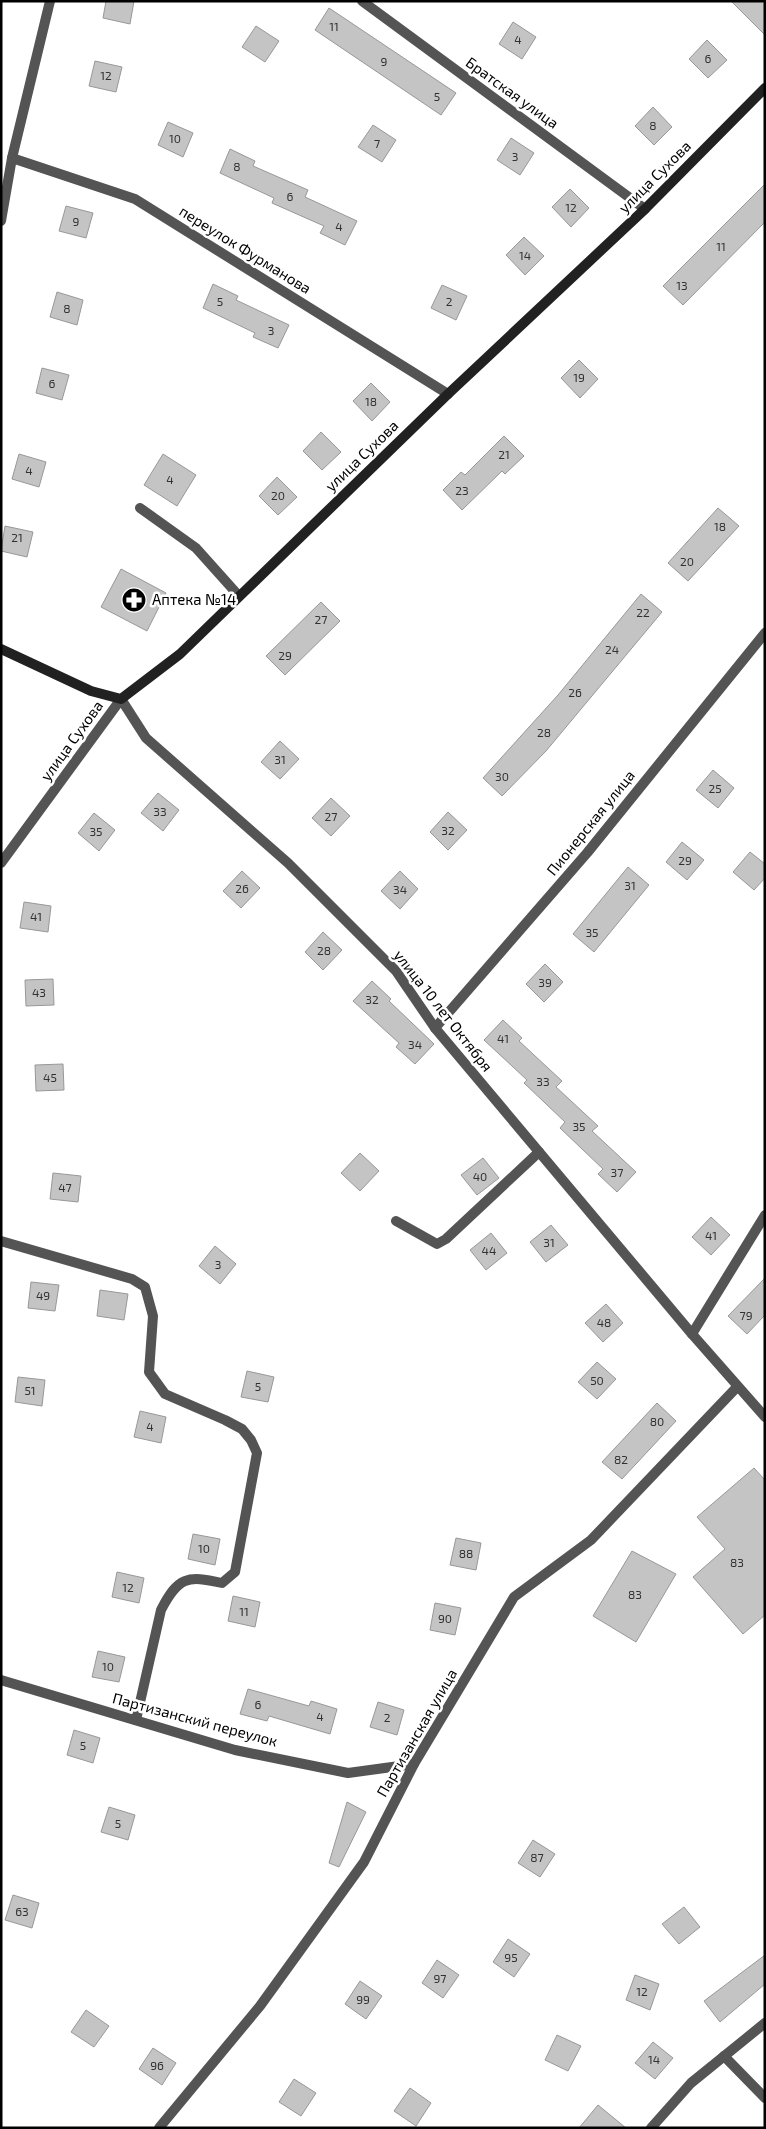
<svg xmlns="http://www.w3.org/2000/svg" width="766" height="2129" font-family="'Exo 2',sans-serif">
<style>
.building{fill:#c4c4c4;stroke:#989898}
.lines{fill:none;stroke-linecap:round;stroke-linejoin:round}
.street{stroke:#545454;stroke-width:10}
.secondary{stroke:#212121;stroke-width:10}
.labels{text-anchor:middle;stroke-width:5;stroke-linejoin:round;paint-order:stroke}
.number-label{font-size:12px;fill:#313131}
.street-label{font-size:15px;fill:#000;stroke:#fff}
.poi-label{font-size:15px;fill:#000;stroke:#fff;text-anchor:start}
</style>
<rect width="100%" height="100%" fill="#fff"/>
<!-- building -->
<g class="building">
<polygon points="106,1 134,1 130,24 103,18"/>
<polygon points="731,1 765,1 765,35"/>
<polygon points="329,8 456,93 441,115 315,30"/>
<polygon points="513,22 536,37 522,59 499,44"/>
<polygon points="256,26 279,41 265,62 242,47"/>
<polygon points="707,40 727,60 708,78 689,59"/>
<polygon points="95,61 122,67 116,92 89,86"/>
<polygon points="653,107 672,127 654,145 635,126"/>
<polygon points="168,122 193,133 183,157 158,145"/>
<polygon points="373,125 396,140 382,162 358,147"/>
<polygon points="511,138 534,153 520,175 497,160"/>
<polygon points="230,149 255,161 253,166 308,190 305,197 357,221 345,245 320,233 324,226 272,203 274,198 220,173"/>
<polygon points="765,184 765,222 683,305 663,286"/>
<polygon points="570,189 589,208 571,227 552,207"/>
<polygon points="66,206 93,213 86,238 59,231"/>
<polygon points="524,237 544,256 525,275 506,255"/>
<polygon points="213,284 238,296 236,300 289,325 278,348 253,337 255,333 203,308"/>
<polygon points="442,285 467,296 456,320 431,308"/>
<polygon points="57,292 83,300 77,325 50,317"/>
<polygon points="579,360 598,379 580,398 561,378"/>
<polygon points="42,368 69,375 62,400 36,393"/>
<polygon points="371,383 390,402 372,421 353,401"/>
<polygon points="321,432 341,452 322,470 303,451"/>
<polygon points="504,436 524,456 505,474 502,471 462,510 443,490 461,472 465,475"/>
<polygon points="19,454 46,462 39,487 12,479"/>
<polygon points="163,454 196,475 177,506 144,485"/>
<polygon points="277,477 297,497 278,515 259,496"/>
<polygon points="718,508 739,526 688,581 668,563"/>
<polygon points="5,526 33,532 27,557 1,551"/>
<polygon points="121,569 166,593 147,631 101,607"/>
<polygon points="641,594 662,612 546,751 502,796 483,778 558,695"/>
<polygon points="321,602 340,621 285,675 266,656"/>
<polygon points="280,741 299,759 280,779 261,762"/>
<polygon points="713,770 734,788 718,808 696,790"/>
<polygon points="158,793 179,810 163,831 141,813"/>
<polygon points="331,798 350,816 331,836 312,818"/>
<polygon points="448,812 467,830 448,850 430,832"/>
<polygon points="94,813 115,830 99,851 78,833"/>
<polygon points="682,842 704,860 687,880 666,862"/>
<polygon points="750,852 765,864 765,878 754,890 733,872"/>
<polygon points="628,867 649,885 594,952 573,934"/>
<polygon points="242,871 260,888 241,908 223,891"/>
<polygon points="400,871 418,889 400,909 381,891"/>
<polygon points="24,902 51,906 48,932 20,928"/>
<polygon points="323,932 342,950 323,970 305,952"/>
<polygon points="545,964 563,982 544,1002 526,984"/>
<polygon points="53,979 54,1005 26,1006 25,980"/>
<polygon points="372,981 391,999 389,1001 434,1044 415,1064 396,1047 399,1043 353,1001"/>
<polygon points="503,1020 522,1038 519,1041 562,1081 556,1087 598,1126 592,1131 636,1172 617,1192 598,1174 603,1169 560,1128 565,1122 524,1083 527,1080 484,1040"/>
<polygon points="63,1064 64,1090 36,1091 35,1065"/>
<polygon points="360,1153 379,1171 360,1191 341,1173"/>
<polygon points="483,1158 499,1178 477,1195 461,1175"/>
<polygon points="53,1173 81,1176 78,1202 50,1199"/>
<polygon points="711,1217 730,1235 711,1255 692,1237"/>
<polygon points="551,1225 568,1245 546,1262 530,1242"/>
<polygon points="491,1233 507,1253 486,1270 470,1250"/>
<polygon points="215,1246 236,1264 220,1284 199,1266"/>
<polygon points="765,1278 765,1315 747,1334 728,1316"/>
<polygon points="31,1282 59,1285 55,1311 28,1308"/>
<polygon points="100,1290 128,1294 124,1320 97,1316"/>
<polygon points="606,1304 623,1323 603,1342 585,1323"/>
<polygon points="597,1362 616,1379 597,1399 578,1382"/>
<polygon points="247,1371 274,1377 268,1402 241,1397"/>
<polygon points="18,1377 45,1380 42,1406 15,1402"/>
<polygon points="657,1403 676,1421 622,1479 602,1462"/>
<polygon points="140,1411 166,1417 161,1443 134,1437"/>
<polygon points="754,1468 765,1480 765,1615 743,1634 693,1577 725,1549 697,1517"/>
<polygon points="193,1534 220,1539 215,1565 188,1559"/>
<polygon points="456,1538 481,1543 476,1570 450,1565"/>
<polygon points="632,1551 676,1574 636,1642 593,1616"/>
<polygon points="117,1572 144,1578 139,1603 112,1597"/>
<polygon points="233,1596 260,1602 255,1627 228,1621"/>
<polygon points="435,1603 461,1608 455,1635 430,1630"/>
<polygon points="98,1651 125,1657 119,1682 92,1677"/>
<polygon points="248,1689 309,1706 311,1701 337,1709 330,1734 269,1716 267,1721 240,1714"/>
<polygon points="378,1702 404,1710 397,1735 370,1727"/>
<polygon points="74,1730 100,1738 93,1763 67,1755"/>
<polygon points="347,1802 366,1812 339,1867 329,1863"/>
<polygon points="109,1807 135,1815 128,1840 101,1832"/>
<polygon points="533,1840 555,1854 540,1877 518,1863"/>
<polygon points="13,1895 39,1903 32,1928 5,1920"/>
<polygon points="684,1907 700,1927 679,1944 662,1924"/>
<polygon points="508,1939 530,1954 514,1977 493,1962"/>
<polygon points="765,1955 765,1984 720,2022 704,2001"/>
<polygon points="437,1960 459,1975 443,1998 422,1983"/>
<polygon points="635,1975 659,1984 650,2010 626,2000"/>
<polygon points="360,1981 382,1996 366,2019 345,2004"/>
<polygon points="86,2010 109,2026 94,2047 71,2032"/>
<polygon points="557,2035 581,2046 568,2071 545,2060"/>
<polygon points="653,2042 673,2058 655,2079 635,2063"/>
<polygon points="153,2048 176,2063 162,2085 139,2069"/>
<polygon points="294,2079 316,2093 301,2116 279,2102"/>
<polygon points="410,2088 431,2103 416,2126 394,2111"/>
<polygon points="598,2105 626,2128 579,2128"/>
</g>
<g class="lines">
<!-- street -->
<g class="street">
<polyline points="362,1 645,209"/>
<polyline points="12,158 135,199 448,394"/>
<polyline points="1,221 12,158 50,1"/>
<polyline points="140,508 196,548 239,596"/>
<polyline points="1,863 121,699 146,738 288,863 396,971 435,1028 692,1334 765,1417"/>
<polyline points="435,1028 587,853 765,633"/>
<polyline points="396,1221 437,1244 446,1239 539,1152"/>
<path d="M1,1241l131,38 13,8 8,29 -4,56 16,22 60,26 17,9 9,11 6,13 -22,119 -13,11c-35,-8 -44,-6 -61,27l-25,110"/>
<polyline points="692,1334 765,1215"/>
<polyline points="1,1680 235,1750 348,1773 414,1764"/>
<polyline points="724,2056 765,2098"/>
<polyline points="159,2128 260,2006 364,1862 414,1764 514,1597 591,1540 737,1387"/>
<polyline points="651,2128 691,2083 765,2023"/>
</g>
<!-- secondary -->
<polyline class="secondary" points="1,649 91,691 121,699 180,654 448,394 645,209 765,88"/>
</g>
<!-- icons -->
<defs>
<symbol id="pharmacy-disc" viewBox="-11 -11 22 22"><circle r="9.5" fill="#000" stroke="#fff"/><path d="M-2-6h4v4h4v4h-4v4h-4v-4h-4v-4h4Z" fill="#fff"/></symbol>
</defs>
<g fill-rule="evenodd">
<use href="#pharmacy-disc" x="120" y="586" width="28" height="28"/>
</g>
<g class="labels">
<!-- number labels -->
<g class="number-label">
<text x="334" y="31">11</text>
<text x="518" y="44">4</text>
<text x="708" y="63">6</text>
<text x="384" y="66">9</text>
<text x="106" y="80">12</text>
<text x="437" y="101">5</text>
<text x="653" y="130">8</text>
<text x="175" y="143">10</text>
<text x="377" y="148">7</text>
<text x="515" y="161">3</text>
<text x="237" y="171">8</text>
<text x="290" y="201">6</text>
<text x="571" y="212">12</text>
<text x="76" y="226">9</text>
<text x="339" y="231">4</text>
<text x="721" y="251">11</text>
<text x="525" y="260">14</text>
<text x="682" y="290">13</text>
<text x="220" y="306">5</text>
<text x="449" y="306">2</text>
<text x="67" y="313">8</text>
<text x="271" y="335">3</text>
<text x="579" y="382">19</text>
<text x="52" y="388">6</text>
<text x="371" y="406">18</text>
<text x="504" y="459">21</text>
<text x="29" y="475">4</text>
<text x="170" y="484">4</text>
<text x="462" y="495">23</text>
<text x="278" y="500">20</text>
<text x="720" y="531">18</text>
<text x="17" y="542">21</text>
<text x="687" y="566">20</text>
<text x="643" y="617">22</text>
<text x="321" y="624">27</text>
<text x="612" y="654">24</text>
<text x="285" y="660">29</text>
<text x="575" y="697">26</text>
<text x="544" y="737">28</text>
<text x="280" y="764">31</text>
<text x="502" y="781">30</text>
<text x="715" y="793">25</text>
<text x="160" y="816">33</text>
<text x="331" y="821">27</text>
<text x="448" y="835">32</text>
<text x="96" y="836">35</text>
<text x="685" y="865">29</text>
<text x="630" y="890">31</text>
<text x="242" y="893">26</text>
<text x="400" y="894">34</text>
<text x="36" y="921">41</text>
<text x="592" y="937">35</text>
<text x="324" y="955">28</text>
<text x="545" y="987">39</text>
<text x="39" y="997">43</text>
<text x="372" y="1004">32</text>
<text x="503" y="1043">41</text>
<text x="415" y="1049">34</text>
<text x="50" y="1082">45</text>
<text x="543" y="1086">33</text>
<text x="579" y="1131">35</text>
<text x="617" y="1177">37</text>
<text x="480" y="1181">40</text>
<text x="65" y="1192">47</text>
<text x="711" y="1240">41</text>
<text x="549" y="1247">31</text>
<text x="489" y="1255">44</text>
<text x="218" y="1269">3</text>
<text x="43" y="1300">49</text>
<text x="746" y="1320">79</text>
<text x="604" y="1327">48</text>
<text x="597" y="1385">50</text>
<text x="258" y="1391">5</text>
<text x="30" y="1395">51</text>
<text x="657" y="1426">80</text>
<text x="150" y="1431">4</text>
<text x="621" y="1464">82</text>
<text x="204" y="1553">10</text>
<text x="466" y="1558">88</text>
<text x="737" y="1567">83</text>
<text x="128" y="1592">12</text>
<text x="635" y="1599">83</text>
<text x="244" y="1616">11</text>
<text x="445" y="1623">90</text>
<text x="108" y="1671">10</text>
<text x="258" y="1709">6</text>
<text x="320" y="1721">4</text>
<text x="387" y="1722">2</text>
<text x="83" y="1750">5</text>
<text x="118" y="1828">5</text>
<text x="537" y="1862">87</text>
<text x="22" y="1916">63</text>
<text x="511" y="1962">95</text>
<text x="440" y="1983">97</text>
<text x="642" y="1996">12</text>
<text x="363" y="2004">99</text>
<text x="654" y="2064">14</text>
<text x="157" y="2070">96</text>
</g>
<!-- street labels -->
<g class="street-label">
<text transform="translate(512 93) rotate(36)" y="5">Братская улица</text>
<text transform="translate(655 177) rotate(-45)" y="5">улица Сухова</text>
<text transform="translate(245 250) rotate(32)" y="5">переулок Фурманова</text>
<text transform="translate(362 456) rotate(-44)" y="5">улица Сухова</text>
<text transform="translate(72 741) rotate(-54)" y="5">улица Сухова</text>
<text transform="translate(591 823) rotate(-51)" y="5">Пионерская улица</text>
<text transform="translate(443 1011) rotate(52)" y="5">улица 10 лет Октября</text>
<text transform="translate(195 1720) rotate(15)" y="5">Партизанский переулок</text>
<text transform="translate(417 1733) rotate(-60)" y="5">Партизанская улица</text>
</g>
<!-- poi labels -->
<g class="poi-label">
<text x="152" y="605">Аптека №14</text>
</g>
</g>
<!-- border -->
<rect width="766" height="2129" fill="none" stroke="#000000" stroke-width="5"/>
</svg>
